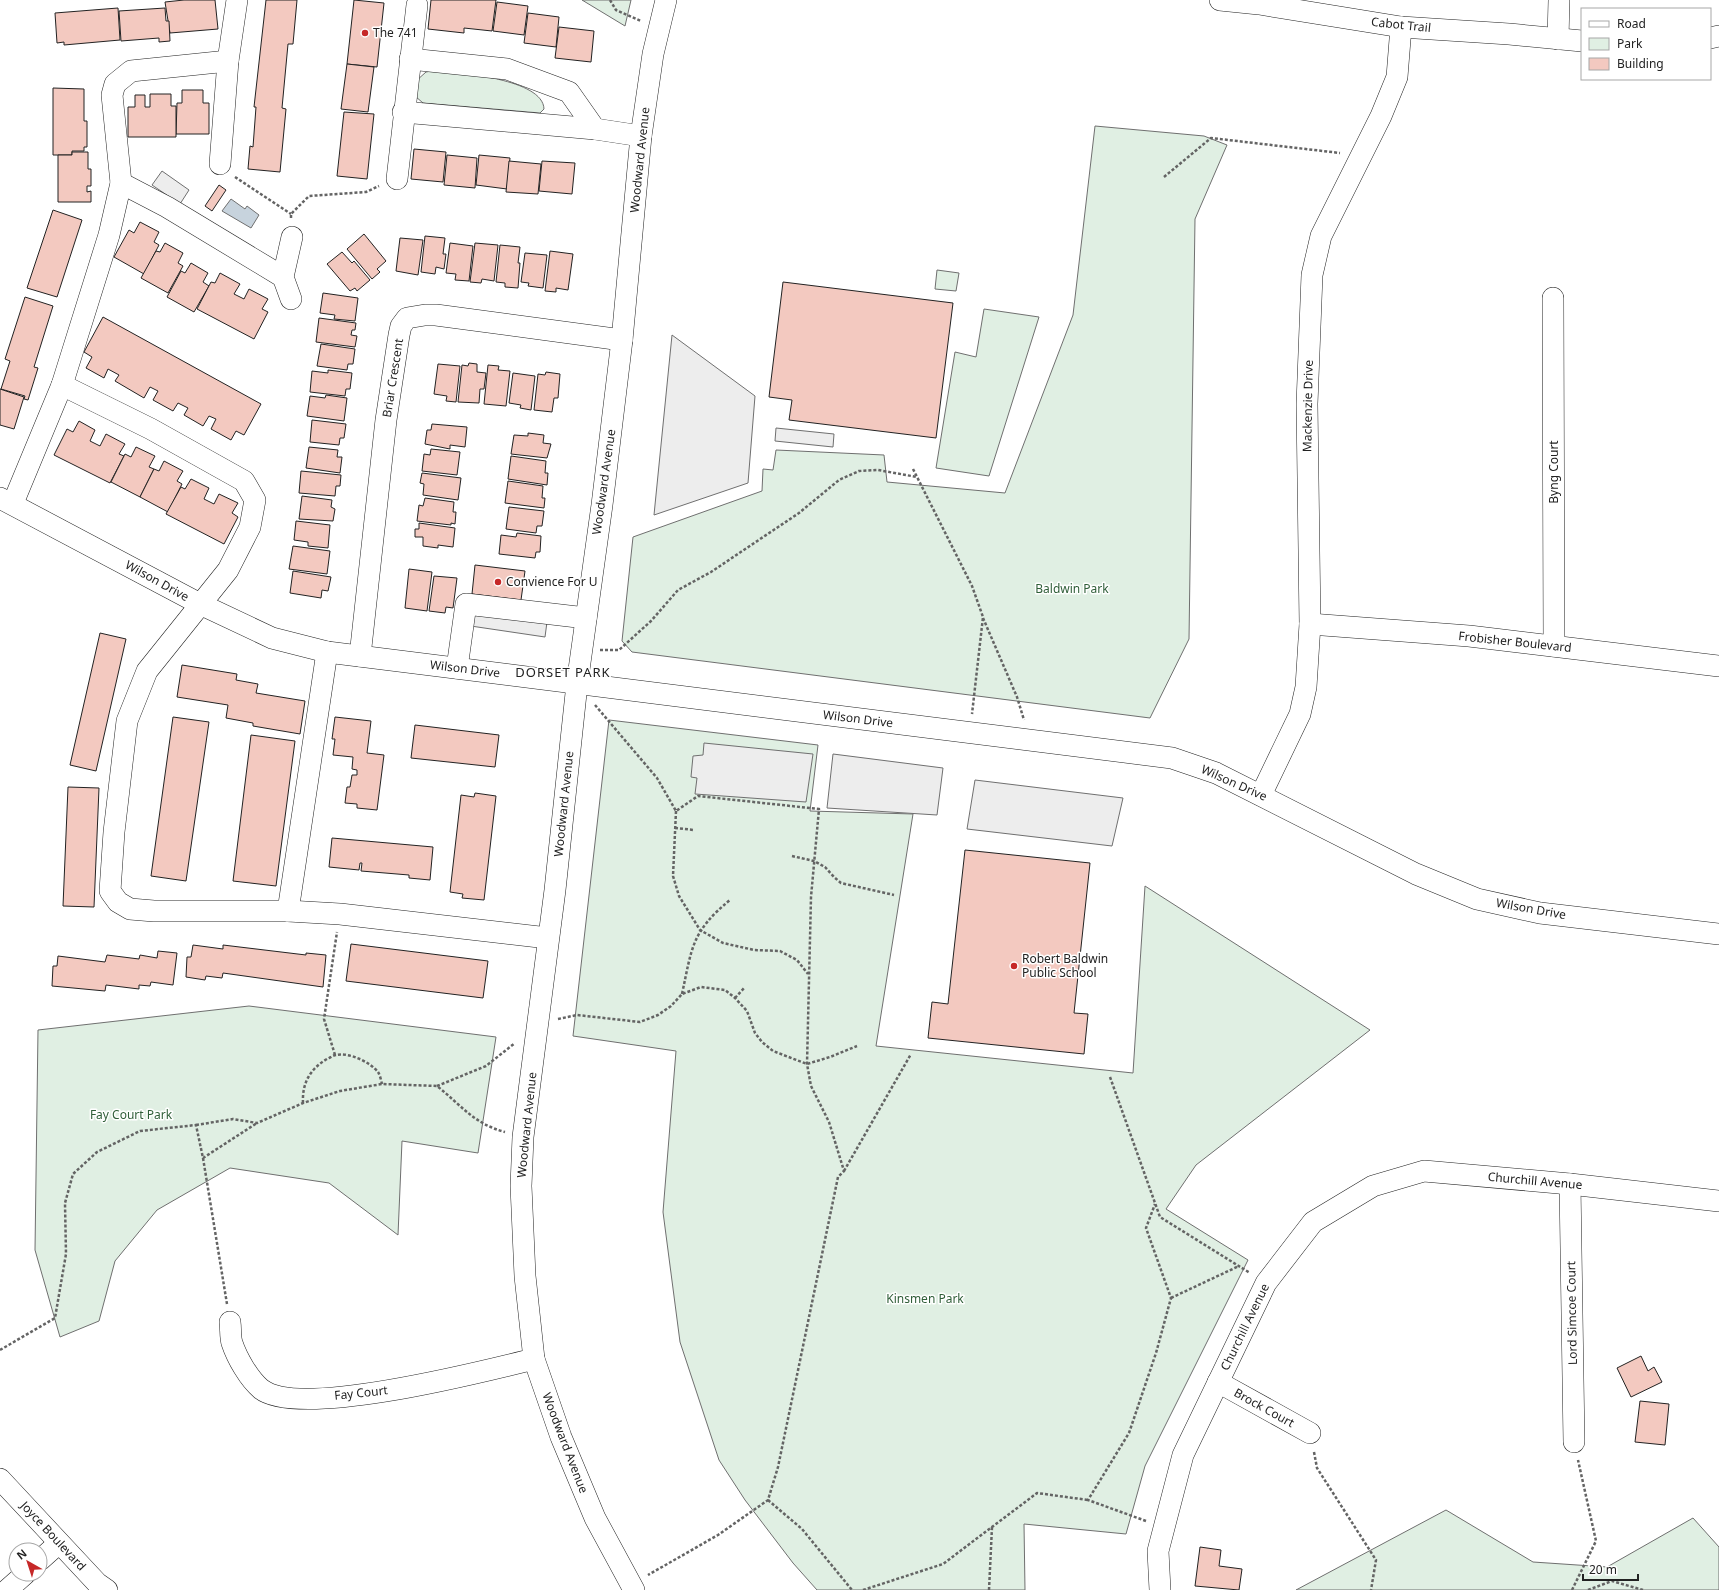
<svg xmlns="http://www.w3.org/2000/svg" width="1719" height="1590" font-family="'Noto Sans',sans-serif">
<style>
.green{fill:#e0efe3;stroke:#6f6f6f}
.parking{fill:#ededed;stroke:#6f6f6f}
.water{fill:#c7d3dd;stroke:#6f6f6f}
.building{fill:#f3c9c0;stroke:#222}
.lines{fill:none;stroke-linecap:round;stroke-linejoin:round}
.minor-casing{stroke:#222;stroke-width:22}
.path{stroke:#646464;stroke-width:2.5;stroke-dasharray:3 2;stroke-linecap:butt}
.minor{stroke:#fff;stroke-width:21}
.poi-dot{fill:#c62828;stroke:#fff;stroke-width:1.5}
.labels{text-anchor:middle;stroke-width:3;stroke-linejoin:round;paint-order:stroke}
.street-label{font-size:12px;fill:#222;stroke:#fff}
.poi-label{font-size:12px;fill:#222;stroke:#fff;text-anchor:start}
.park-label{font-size:12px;fill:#2f5e38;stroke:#fff}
.neighbourhood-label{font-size:13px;letter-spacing:1px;fill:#222;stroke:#fff}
</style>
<rect width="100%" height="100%" fill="#fff"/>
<!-- green -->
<g class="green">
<polygon points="582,0 631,0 625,26"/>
<path d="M437,70c23,3 106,9 107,39l-4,4 -117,-10 -8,-7 1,-15 10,-9z"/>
<polygon points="1095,126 1204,136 1227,145 1195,219 1189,639 1150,718 632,652 622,641 633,537 762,491 763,469 773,470 776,450 884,455 887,482 1005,493 1073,315"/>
<polygon points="937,270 959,273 956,291 935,289"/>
<polygon points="984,309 1039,317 989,476 936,468 955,352 976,357"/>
<polygon points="609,720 818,745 810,811 913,814 876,1046 1133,1073 1145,886 1370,1030 1196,1165 1166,1209 1248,1260 1145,1466 1126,1534 1024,1524 1025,1590 817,1590 793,1563 745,1500 719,1460 680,1342 663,1212 676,1051 573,1036"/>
<polygon points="249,1006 496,1037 478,1153 402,1141 398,1235 329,1183 230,1168 157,1210 115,1261 99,1321 60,1337 35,1250 38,1030"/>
<polygon points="1446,1510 1533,1562 1607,1567 1693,1518 1719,1547 1719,1590 1296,1590"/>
</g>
<!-- parking -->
<g class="parking">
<polygon points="162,171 189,190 180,204 152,185"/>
<polygon points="672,335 755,396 748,483 654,515"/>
<polygon points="776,428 834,434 833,447 775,441"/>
<polygon points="468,595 549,607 545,637 464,625"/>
<polygon points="704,743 813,754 806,802 695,794 697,778 691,777 693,756 703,755"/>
<polygon points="833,754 943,768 937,815 827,808"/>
<polygon points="975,780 1123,798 1112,846 967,829"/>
</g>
<!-- water -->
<polygon class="water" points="231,199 245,209 247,206 259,215 251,228 222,211"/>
<!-- building -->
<g class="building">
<polygon points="184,0 215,0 218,29 170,33 165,2"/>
<polygon points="266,0 297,0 293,44 288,44 282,108 286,109 280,172 248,169 250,146 253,147 256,107 254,107"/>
<polygon points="354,0 384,3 377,67 347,64"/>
<polygon points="431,0 496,0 492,31 464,28 464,33 428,29"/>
<polygon points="497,2 528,6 524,35 493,31"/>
<polygon points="118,8 120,40 64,45 64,42 57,43 55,13"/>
<polygon points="165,8 166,21 169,21 170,41 159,42 159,38 121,41 119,11"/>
<polygon points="528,13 559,17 556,47 524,43"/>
<polygon points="559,27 594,31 591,62 555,58"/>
<polygon points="347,64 374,67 368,112 341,109"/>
<polygon points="53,88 84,89 84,121 87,121 87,147 84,147 84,151 72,151 72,155 53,155"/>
<polygon points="182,90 203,90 203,103 209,103 209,134 176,134 177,103 182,103"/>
<polygon points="150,94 171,94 171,106 176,106 176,137 128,137 128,107 135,107 135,95 145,95 145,107 150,107"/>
<polygon points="344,112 374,114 367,179 337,176"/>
<polygon points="414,149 446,152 443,182 411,179"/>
<polygon points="72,152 88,152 88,169 91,169 91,186 87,186 87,192 91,191 91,202 58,202 58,155 72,155"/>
<polygon points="447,155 477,158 475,188 444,185"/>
<polygon points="479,155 510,158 507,189 476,185"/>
<polygon points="509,161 541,164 538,194 506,192"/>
<polygon points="542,161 575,163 572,194 539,191"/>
<polygon points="219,185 226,190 212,211 205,206"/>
<polygon points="53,210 82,220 57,297 27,288"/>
<polygon points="140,222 159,232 154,242 159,245 144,274 114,257 129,230 134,233"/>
<polygon points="364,234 386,261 377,269 380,272 372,279 347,249"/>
<polygon points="425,236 445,238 443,254 446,254 444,269 436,267 435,274 421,272"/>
<polygon points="400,238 423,240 418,275 396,271"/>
<polygon points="165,243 183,253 178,263 183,266 168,293 141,278 156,251 160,252"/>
<polygon points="450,243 473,246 469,281 455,280 456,274 446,273"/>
<polygon points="475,243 498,245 494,281 482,279 481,283 470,282"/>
<polygon points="500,245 520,247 518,263 520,263 518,288 505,287 505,283 496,282"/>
<polygon points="550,251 573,254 568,290 556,288 556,292 545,291"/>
<polygon points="342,252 352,263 354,261 370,280 357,291 355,288 350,291 327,264"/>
<polygon points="525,253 547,255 543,288 528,286 529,283 521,282"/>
<polygon points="191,263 208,273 203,282 209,286 194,312 167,297 181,271 185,273"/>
<polygon points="220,273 240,284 234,294 244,299 249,289 268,299 262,309 268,312 254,339 197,309 211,282 215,283"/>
<polygon points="783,282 953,303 936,438 789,420 792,400 769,397"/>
<polygon points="323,293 358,298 355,321 334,319 335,315 320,313"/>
<polygon points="25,297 53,306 34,367 38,368 28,400 24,399 25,396 1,389 10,361 5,359"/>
<polygon points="103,317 261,404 244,435 236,431 231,440 211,429 216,419 209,416 203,426 184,415 188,408 178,403 173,411 153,400 158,391 150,387 144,398 115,381 119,375 108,369 104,378 86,368 92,357 84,352"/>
<polygon points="319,318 356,323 355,330 352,330 351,335 357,336 355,347 316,342"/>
<polygon points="321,344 355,349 353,364 348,364 347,370 317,366"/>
<polygon points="469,363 477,364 477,372 486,373 484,389 480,389 479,403 458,402 462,365 468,366"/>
<polygon points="438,364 460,366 456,402 446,401 447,396 434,394"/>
<polygon points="488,365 499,366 498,370 510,371 506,406 484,404"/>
<polygon points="328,370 352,373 350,389 346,389 345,396 310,392 312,371 328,373"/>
<polygon points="546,372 560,374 558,398 554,398 552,412 534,410 538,374 545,375"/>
<polygon points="513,373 535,376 531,410 520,408 521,405 509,403"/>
<polygon points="0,389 24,397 14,429 0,425"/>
<polygon points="326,395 347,398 344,421 307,416 310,396 325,398"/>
<polygon points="312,420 346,424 344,438 340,438 339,445 310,442"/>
<polygon points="79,421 95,430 90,441 100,446 106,434 125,444 119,454 124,456 110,483 54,455 67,429 73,432"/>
<polygon points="432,424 467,427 465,447 450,445 450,449 425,444 427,430 431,430"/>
<polygon points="528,433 544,435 543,443 551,444 547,458 511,454 514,435 528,436"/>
<polygon points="136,447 155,456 149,467 154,469 140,497 111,482 125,454 131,457"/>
<polygon points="309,447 338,450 337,457 342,457 340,473 306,468"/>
<polygon points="431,449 460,452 457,475 422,471 424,454 430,455"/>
<polygon points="511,456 546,461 545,473 548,473 547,485 508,479"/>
<polygon points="164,461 183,471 177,481 182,484 168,512 140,497 154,469 159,471"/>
<polygon points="301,471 341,475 340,486 336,486 335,496 299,493"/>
<polygon points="422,473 461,478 458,500 423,495 424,484 420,483"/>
<polygon points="191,479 209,488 204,499 214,504 219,494 238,503 232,513 238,517 224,544 166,514 181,487 185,489"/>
<polygon points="508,481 543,486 542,498 545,498 544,508 505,503"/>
<polygon points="302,496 332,500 331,507 335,509 333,521 299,519"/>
<polygon points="425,498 454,502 453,512 456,512 455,524 451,523 451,525 417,521 419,505 423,506"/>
<polygon points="509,507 544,511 542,526 537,526 536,533 506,529"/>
<polygon points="296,521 330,525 328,548 308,546 308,542 294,540"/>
<polygon points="419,523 455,528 453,547 438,545 438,548 423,546 423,537 415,537 415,529 419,529"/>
<polygon points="517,533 541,536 540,552 536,552 535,558 499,554 501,535 516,537"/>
<polygon points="293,546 330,551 327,574 289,569"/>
<polygon points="475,565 525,571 521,600 472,594"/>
<polygon points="409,569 432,572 427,611 405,608"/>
<polygon points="293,571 331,577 328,591 322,590 321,598 290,593"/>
<polygon points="434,576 457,578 453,608 446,607 445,613 429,611"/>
<polygon points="100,633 126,639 96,771 70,765"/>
<polygon points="182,665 237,674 236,680 258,684 256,693 305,701 300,734 253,726 253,723 226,718 228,705 177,697"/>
<polygon points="173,717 209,722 186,881 151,876"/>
<polygon points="335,717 371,721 367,753 384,755 377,810 357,808 357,804 345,803 347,787 350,787 352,775 357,775 357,770 352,769 353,757 333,755 335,739 332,739"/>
<polygon points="415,725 499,735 495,767 411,758"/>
<polygon points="251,735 295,741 276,886 233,881"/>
<polygon points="68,787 99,788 94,907 63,906"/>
<polygon points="475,793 496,796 484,900 462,898 463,894 450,892 461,795 474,797"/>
<polygon points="332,838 433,847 430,880 409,878 409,875 361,871 362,863 360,863 359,870 329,867"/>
<polygon points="965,850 1090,863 1074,1013 1088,1014 1084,1054 928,1038 932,1002 948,1004"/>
<polygon points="351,944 488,961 483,998 346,981"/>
<polygon points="193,945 223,949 223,945 306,955 306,953 326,955 323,987 223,973 222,978 206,976 205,980 186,977 187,957 191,957"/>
<polygon points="158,951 177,953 173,985 151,982 150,986 139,985 139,989 106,985 105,991 52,986 53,966 57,966 58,956 105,962 107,955 139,959 140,955 157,958"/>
<polygon points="1641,1356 1648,1371 1654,1367 1662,1382 1631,1397 1617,1368"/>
<polygon points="1640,1401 1669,1404 1665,1445 1635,1442"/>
<polygon points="1200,1547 1221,1550 1219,1566 1242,1569 1239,1590 1195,1586"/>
</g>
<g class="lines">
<defs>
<g id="minor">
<polyline points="1220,0 1259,4 1401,27 1509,34 1582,41"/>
<polyline points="1710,38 1719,36"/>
<polyline points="1558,39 1559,0"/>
<polyline points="410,59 507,69 569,92 595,129"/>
<polyline points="403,112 595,129 641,136"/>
<polyline points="220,164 228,61 237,0"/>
<polyline points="397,179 417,5"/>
<polyline points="121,183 167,207 283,277"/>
<polyline points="1553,298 1554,646"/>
<polyline points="291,299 283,277 292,237"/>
<polyline points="62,385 151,429 244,481 255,500 250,527 228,570 147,671 127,721 114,832 110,891 118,902 130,909 154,911 288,911 340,914 548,938"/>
<polyline points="0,498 200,604 272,638 327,652 1172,758 1216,773 1416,874 1477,899 1540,913 1719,934"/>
<polyline points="13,503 62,385 109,235 121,183 112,95 115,84 131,71 228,61"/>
<polyline points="1310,624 1469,636 1719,666"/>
<polyline points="360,656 386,420 399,335 401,326 407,318 425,315 436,315 622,340"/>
<polyline points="457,668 466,604 586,618"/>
<polyline points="1261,795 1300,714 1306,687 1310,624 1307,404 1312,275 1321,236 1381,116 1397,77 1401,27"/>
<polyline points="288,911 327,652"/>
<polyline points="1570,1184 1574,1442"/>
<path d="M230,1322c1,7 0,15 2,21 5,15 17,36 29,46 38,30 224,-18 273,-30"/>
<polyline points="1218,1382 1310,1433"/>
<polyline points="0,1479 97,1583 107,1590"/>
<polyline points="40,1560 59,1543"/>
<polyline points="7,1590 25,1574"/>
<polyline points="634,1590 595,1518 561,1437 534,1359 525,1276 521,1186 523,1137 555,890 577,684 602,505 622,340 641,136 653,54 666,0"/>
<polyline points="1160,1590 1158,1551 1183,1455 1266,1283 1313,1222 1373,1186 1424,1171 1570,1184 1719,1201"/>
</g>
</defs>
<!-- minor casing -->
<use href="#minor" class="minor-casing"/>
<!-- path -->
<g class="path">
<polyline points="610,0 616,10 641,21"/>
<polyline points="235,177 291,214"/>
<polyline points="1164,177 1211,138 1340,153"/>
<polyline points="291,218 291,214 309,196 366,192 379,186"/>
<polyline points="913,469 972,586 983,617 972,714"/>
<polyline points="983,618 1017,697 1024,720"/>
<polyline points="600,650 619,650 651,621 678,590 711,572 799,513 839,480 859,471 878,470 917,477"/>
<polyline points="595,705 657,778 676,811 698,796 819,809 811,897 807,1064 811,1086 829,1122 844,1171 838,1177 778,1467 768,1500 718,1535 648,1575"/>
<polyline points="676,811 673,876 679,896 700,930 723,943 754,950 780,951 797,960 808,974"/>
<polyline points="675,828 694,830"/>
<polyline points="792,856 814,861 825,867 834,877 841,883 894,895"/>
<path d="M682,994c10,-46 9,-62 48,-94"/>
<polyline points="735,998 745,987"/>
<polyline points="558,1019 577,1015 640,1022 658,1015 671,1006 682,994 701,987 725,990 735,998 747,1011 755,1033 762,1042 773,1051 807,1064 830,1057 857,1046"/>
<polyline points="335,1055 324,1019 337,932"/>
<polyline points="1110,1077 1160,1217 1250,1273"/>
<polyline points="437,1086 486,1066 515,1043"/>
<path d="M303,1103c-1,-20 7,-34 24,-44 3,-1 6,-4 9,-4 13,-3 34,7 42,17 2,3 3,8 4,12"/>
<path d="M196,1125l37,-6 24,4 46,-20 37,-12 42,-7 55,2c24,19 37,38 68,46"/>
<polyline points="203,1158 227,1304"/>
<polyline points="844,1171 911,1054"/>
<polyline points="1171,1298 1239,1266"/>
<polyline points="0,1350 55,1318 66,1254 65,1203 73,1174 97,1152 140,1131 196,1125 203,1158 257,1123"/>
<polyline points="1314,1452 1317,1468 1376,1560 1371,1590"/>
<polyline points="768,1500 802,1529 852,1590"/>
<polyline points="1146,1521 1088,1500 1129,1433 1156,1353 1171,1298 1146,1228 1155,1204"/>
<polyline points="863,1590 943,1564 1037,1493 1088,1500"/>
<polyline points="989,1590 992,1527"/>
<polyline points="1572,1590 1596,1541 1578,1460"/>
<polyline points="1588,1590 1612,1581 1643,1590"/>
</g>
<!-- minor -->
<use href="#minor" class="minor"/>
</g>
<!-- markers -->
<g class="poi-dot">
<circle cx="365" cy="33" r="4"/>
<circle cx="498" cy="582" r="4"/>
<circle cx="1014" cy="966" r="4"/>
</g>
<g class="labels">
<!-- street labels -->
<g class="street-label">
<text transform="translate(1401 25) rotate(6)" y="4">Cabot Trail</text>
<text transform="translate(640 160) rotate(-84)" y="4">Woodward Avenue</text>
<text transform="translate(393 378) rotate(-81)" y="4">Briar Crescent</text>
<text transform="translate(1308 406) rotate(-89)" y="4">Mackenzie Drive</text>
<text transform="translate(1554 472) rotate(-90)" y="4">Byng Court</text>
<text transform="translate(604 482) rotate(-82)" y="4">Woodward Avenue</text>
<text transform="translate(157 581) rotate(29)" y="4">Wilson Drive</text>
<text transform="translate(1515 642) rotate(6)" y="4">Frobisher Boulevard</text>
<text transform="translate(465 669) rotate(7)" y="4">Wilson Drive</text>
<text transform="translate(858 719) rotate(7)" y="4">Wilson Drive</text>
<text transform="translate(1234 783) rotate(24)" y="4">Wilson Drive</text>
<text transform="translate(564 804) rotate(-84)" y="4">Woodward Avenue</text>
<text transform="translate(1531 909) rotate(10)" y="4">Wilson Drive</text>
<text transform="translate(527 1125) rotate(-84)" y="4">Woodward Avenue</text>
<text transform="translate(1535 1181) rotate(5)" y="4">Churchill Avenue</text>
<text transform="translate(1572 1313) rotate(-91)" y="4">Lord Simcoe Court</text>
<text transform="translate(1245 1327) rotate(-64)" y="4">Churchill Avenue</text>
<text transform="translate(361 1393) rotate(-6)" y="4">Fay Court</text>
<text transform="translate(1264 1408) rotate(29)" y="4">Brock Court</text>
<text transform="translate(565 1443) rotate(69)" y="4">Woodward Avenue</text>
<text transform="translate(53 1536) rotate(47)" y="4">Joyce Boulevard</text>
</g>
<!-- poi labels -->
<g class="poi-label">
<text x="373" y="37">The 741</text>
<text x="506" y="586">Convience For U</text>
<text x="1022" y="963">Robert Baldwin<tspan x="1022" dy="14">Public School</tspan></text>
</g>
<!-- park labels -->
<g class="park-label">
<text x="1072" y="593">Baldwin Park</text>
<text x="131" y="1119">Fay Court Park</text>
<text x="925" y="1303">Kinsmen Park</text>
</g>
<!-- neighbourhood labels -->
<g class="neighbourhood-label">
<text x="563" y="677">DORSET PARK</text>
</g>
</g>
<!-- legend -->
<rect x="1581" y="8" width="130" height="72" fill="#ffffff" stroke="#a7a7a7"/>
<rect x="1589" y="21" width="20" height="6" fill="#ffffff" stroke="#a7a7a7"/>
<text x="1617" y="28" font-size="12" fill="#222222">Road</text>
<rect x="1589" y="38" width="20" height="12" fill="#e0efe3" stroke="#a7a7a7"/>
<text x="1617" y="48" font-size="12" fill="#222222">Park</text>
<rect x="1589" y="58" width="20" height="12" fill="#f3c9c0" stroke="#a7a7a7"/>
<text x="1617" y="68" font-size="12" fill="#222222">Building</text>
<!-- north arrow -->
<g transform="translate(28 1562) rotate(321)"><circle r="19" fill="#ffffff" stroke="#a7a7a7"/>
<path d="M0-3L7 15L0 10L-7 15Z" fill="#c62828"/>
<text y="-6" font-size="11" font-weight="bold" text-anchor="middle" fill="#222222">N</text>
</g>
<!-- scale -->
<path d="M1583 1574v6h55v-6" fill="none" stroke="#222222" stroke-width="2"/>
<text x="1589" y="1574" font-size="12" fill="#222222" stroke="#ffffff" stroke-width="3" paint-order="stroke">20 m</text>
</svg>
